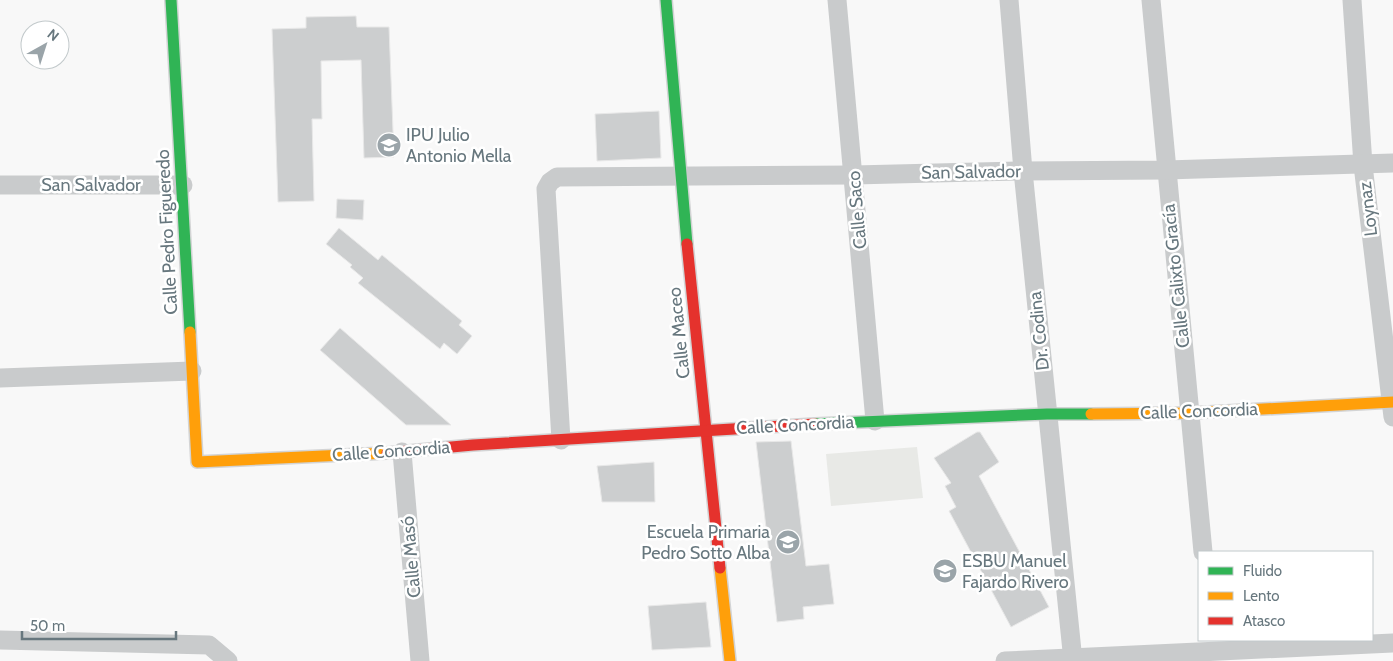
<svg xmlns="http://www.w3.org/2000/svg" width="1393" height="661" font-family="Cabin,sans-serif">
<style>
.green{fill:#e8e9e6}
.building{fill:#cccecf;stroke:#e8e8e8}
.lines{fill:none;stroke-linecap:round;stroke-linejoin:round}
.fast-casing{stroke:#d3d4d5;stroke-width:14}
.slow-casing{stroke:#d3d4d5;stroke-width:14}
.jam-casing{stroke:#d3d4d5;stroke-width:14}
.street{stroke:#c9cbcc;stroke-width:19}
.fast{stroke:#30b455;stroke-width:11}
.slow{stroke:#ff9f0a;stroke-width:11}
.jam{stroke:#e5322d;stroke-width:11}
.labels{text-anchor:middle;stroke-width:5;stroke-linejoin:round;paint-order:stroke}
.poi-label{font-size:18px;fill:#67777e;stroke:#fff;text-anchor:start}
.street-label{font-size:18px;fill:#67777e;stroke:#fff}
</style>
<rect width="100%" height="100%" fill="#f8f8f8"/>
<!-- green -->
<polygon class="green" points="917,447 923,498 831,506 826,454"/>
<!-- building -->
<g class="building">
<polygon points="356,16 357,27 389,27 394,157 364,158 361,60 321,61 322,119 312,119 314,201 278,202 272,29 306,28 306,17"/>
<polygon points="659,111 661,158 597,161 595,114"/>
<polygon points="337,199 364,200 363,220 336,218"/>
<polygon points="339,228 378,260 382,255 462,321 459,325 472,336 457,354 444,343 440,349 358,283 363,278 350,267 352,265 326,244"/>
<polygon points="340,328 451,425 406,425 320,350"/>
<polygon points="977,432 980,432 999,462 979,476 1049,607 1011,627 949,511 956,507 945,486 951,483 934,458"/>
<polygon points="791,441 806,566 829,564 834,604 803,607 804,619 777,622 756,442"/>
<polygon points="654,462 655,502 602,502 597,466"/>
<polygon points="706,602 711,647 652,650 648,606"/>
</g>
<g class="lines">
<defs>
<g id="fast">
<polyline points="171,0 190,332"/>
<polyline points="666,0 687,244"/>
<polyline points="815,424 1047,414 1091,414"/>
</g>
<g id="slow">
<polyline points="190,332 197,462 387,453"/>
<polyline points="1091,414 1190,413 1393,402"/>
<polyline points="720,568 730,661"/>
</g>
<g id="jam">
<polyline points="687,244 720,568"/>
<polyline points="387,453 473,445 815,424"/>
</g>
</defs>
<!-- fast casing -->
<use href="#fast" class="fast-casing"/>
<!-- slow casing -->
<use href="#slow" class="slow-casing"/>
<!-- jam casing -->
<use href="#jam" class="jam-casing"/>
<!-- street -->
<g class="street">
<polyline points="837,0 875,421"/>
<polyline points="1009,0 1023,171 1073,661"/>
<polyline points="1151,0 1203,552"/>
<polyline points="1352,0 1363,165 1393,417"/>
<polyline points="0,185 183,185"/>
<polyline points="0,378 192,371"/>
<polyline points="561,440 546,189 550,182 557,177 854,175 1023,171 1166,170 1393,163"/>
<polyline points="402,452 420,661"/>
<polyline points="0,640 209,645 228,661"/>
<polyline points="1005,661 1393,643"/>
</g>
<!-- fast -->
<use href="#fast" class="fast"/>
<!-- slow -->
<use href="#slow" class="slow"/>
<!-- jam -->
<use href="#jam" class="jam"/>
</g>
<!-- icons -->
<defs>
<symbol id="school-disc" viewBox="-11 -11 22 22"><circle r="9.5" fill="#9aa4a9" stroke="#fff"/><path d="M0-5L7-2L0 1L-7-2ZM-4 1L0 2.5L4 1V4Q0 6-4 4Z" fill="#fff"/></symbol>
</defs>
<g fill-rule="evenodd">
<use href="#school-disc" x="375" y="131" width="28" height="28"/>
<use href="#school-disc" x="774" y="528" width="28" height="28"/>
<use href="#school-disc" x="931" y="557" width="28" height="28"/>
</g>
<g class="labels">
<!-- poi labels -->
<g class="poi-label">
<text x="406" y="141">IPU Julio<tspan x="406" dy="21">Antonio Mella</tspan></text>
<text x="770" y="538" text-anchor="end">Escuela Primaria<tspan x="770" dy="21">Pedro Sotto Alba</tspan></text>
<text x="962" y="567">ESBU Manuel<tspan x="962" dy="21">Fajardo Rivero</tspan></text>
</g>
<!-- street labels -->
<g class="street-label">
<text transform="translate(971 172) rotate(-1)" y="6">San Salvador</text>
<text x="91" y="191">San Salvador</text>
<text transform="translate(1368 209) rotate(-97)" y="6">Loynaz</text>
<text transform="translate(857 210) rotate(-95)" y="6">Calle Saco</text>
<text transform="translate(167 232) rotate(-93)" y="6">Calle Pedro Figueredo</text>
<text transform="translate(1176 276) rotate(-96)" y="6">Calle Calixto Gracía</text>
<text transform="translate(1039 331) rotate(-96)" y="6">Dr. Codina</text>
<text transform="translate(679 333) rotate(-96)" y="6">Calle Maceo</text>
<text transform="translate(1199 411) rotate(-2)" y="6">Calle Concordia</text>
<text transform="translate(795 425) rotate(-3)" y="6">Calle Concordia</text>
<text transform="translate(391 451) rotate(-4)" y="6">Calle Concordia</text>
<text transform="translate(411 557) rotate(-95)" y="6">Calle Masó</text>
</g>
</g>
<!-- legend -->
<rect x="1198" y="551" width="175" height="90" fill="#ffffff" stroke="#c2c9cb"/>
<rect x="1208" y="567" width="25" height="8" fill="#30b455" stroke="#c2c9cb"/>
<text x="1243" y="576" font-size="15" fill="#67777e">Fluido</text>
<rect x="1208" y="592" width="25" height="8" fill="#ff9f0a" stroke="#c2c9cb"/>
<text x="1243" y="601" font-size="15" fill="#67777e">Lento</text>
<rect x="1208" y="617" width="25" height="8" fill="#e5322d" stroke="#c2c9cb"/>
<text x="1243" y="626" font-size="15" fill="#67777e">Atasco</text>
<!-- north arrow -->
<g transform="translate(45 45) rotate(39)"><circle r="24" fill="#ffffff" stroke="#c2c9cb"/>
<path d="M0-4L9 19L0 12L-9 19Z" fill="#9aa4a9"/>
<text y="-8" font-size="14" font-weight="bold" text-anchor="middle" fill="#67777e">N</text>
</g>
<!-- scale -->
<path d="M22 631v8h154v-8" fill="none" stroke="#67777e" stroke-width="2.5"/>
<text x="30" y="631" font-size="15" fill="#67777e" stroke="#ffffff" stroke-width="4" paint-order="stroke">50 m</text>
</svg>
